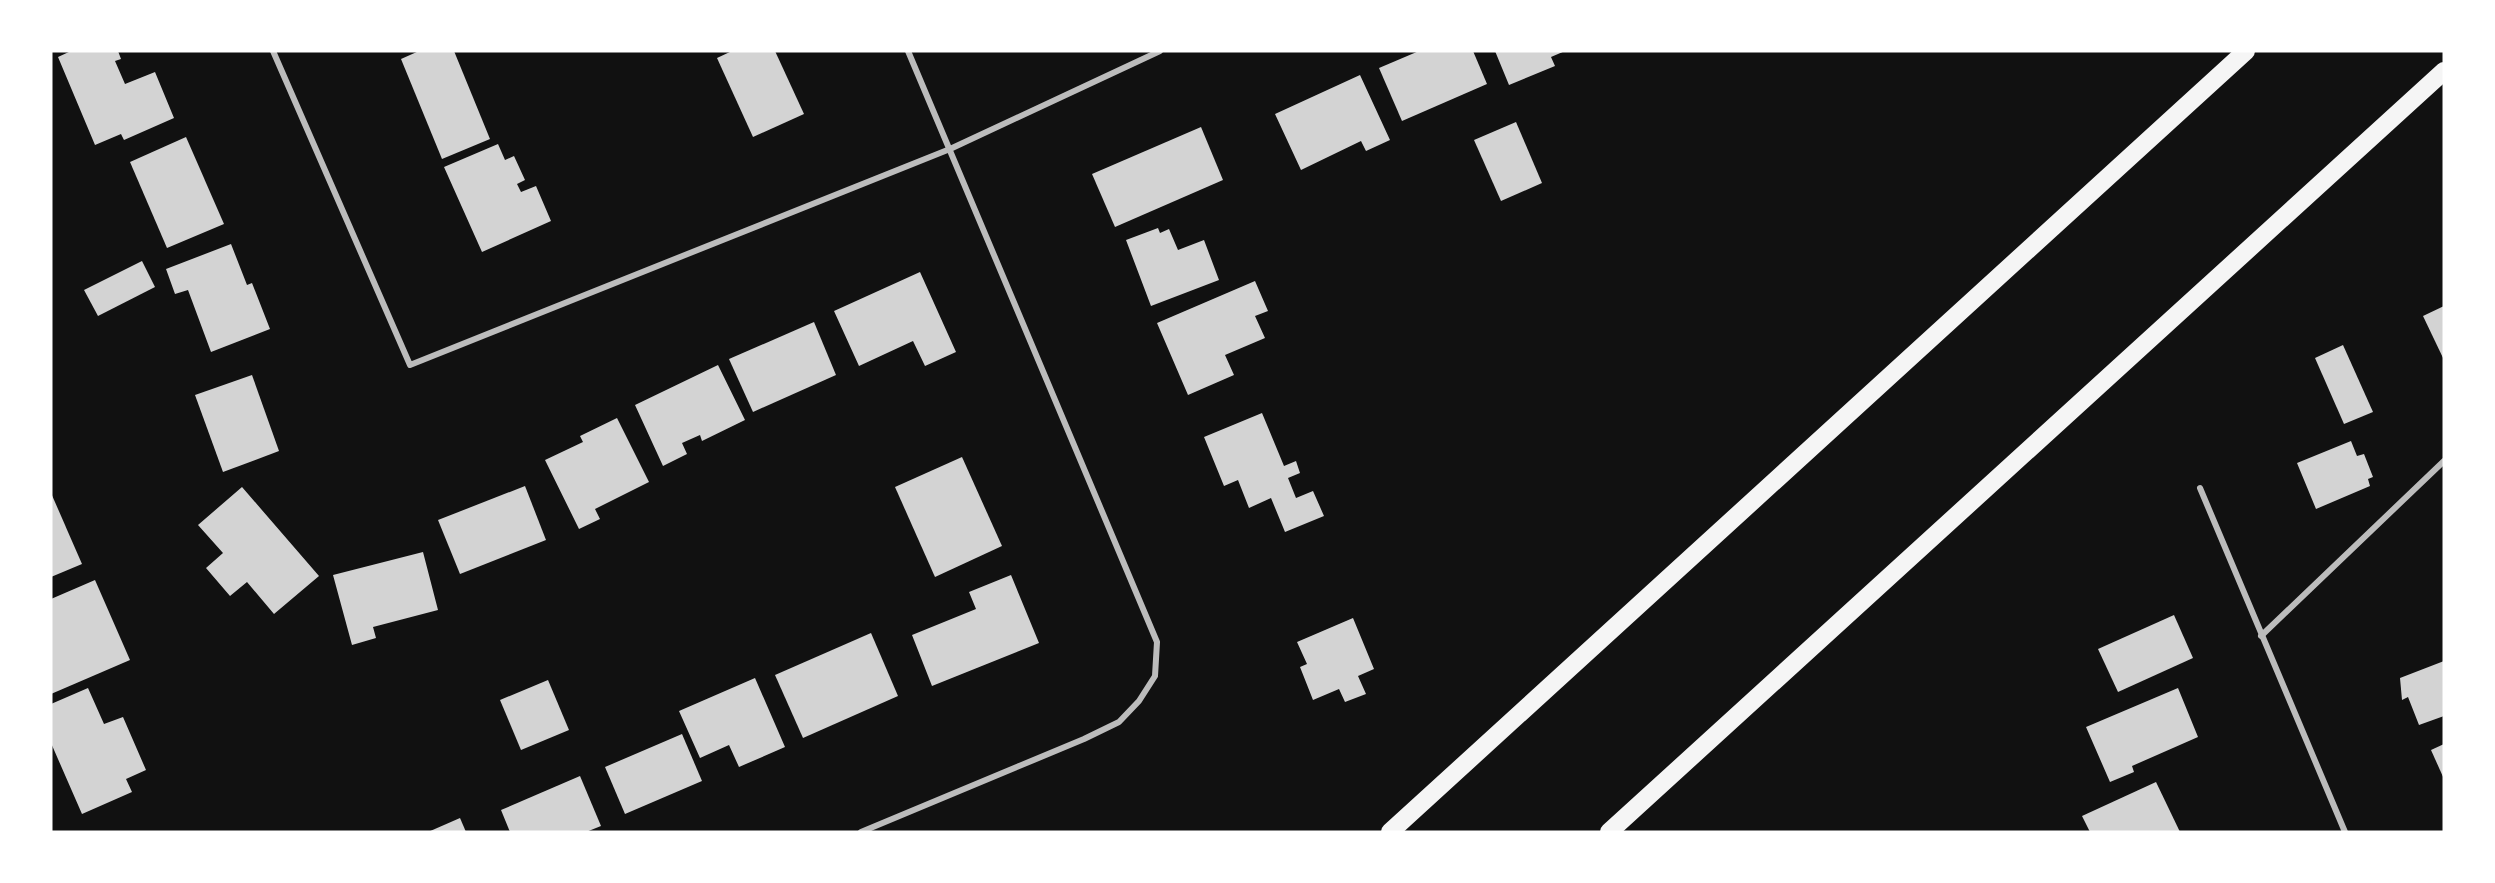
<svg xmlns="http://www.w3.org/2000/svg" width="2495" height="883" font-family="Roboto,sans-serif">
<style>
.building{fill:#d3d3d3}
.lines{fill:none;stroke-linecap:round;stroke-linejoin:round}
.minor{stroke:#bcbcbc;stroke-width:6}
.motorway{stroke:#f5f5f5;stroke-width:18}
</style>
<rect width="100%" height="100%" fill="#111"/>
<!-- building -->
<g class="building">
<polygon points="71,51 118,51 121,59 115,61 125,84 155,72 174,118 124,140 121,134 95,145 58,57"/>
<polygon points="419,51 454,51 490,139 442,159 401,59"/>
<polygon points="732,51 775,51 804,114 753,137 717,58"/>
<polygon points="1419,51 1473,51 1487,84 1402,121 1379,68"/>
<polygon points="1495,51 1565,51 1551,57 1555,66 1509,85"/>
<polygon points="1360,75 1390,140 1366,151 1361,141 1301,170 1275,114"/>
<polygon points="1516,122 1542,183 1501,201 1474,140"/>
<polygon points="1201,127 1223,180 1115,227 1092,174"/>
<polygon points="186,137 224,224 167,248 130,162"/>
<polygon points="498,144 505,160 514,156 525,180 517,184 521,192 536,186 551,221 482,252 444,167"/>
<polygon points="1158,228 1160,233 1169,229 1178,250 1204,240 1219,280 1151,306 1126,240"/>
<polygon points="231,244 247,285 252,283 270,329 211,352 188,290 175,294 166,269"/>
<polygon points="142,261 155,287 98,316 84,290"/>
<polygon points="920,272 956,352 925,366 913,341 859,366 834,311"/>
<polygon points="1255,281 1268,311 1255,316 1265,338 1225,355 1234,375 1188,395 1157,323"/>
<polygon points="2444,306 2444,360 2423,316"/>
<polygon points="814,322 836,375 753,412 729,359"/>
<polygon points="2343,345 2373,412 2344,424 2315,358"/>
<polygon points="718,365 745,420 702,441 700,435 682,443 687,454 663,466 635,405"/>
<polygon points="252,375 279,451 223,472 195,395"/>
<polygon points="1262,413 1284,466 1296,461 1300,473 1288,478 1296,498 1313,491 1324,516 1285,532 1271,498 1249,508 1238,480 1224,486 1204,437"/>
<polygon points="617,418 649,482 595,509 600,519 579,529 545,460 583,442 580,436"/>
<polygon points="2351,441 2357,456 2364,454 2373,477 2368,479 2370,486 2316,509 2297,463"/>
<polygon points="962,457 1002,546 935,577 895,487"/>
<polygon points="525,486 546,540 460,574 438,520"/>
<polygon points="242,487 319,576 274,614 247,582 230,596 206,568 223,553 198,525"/>
<polygon points="51,493 82,564 51,577"/>
<polygon points="423,552 438,610 373,627 376,638 352,645 333,575"/>
<polygon points="1011,575 1039,643 932,686 912,635 976,609 969,592"/>
<polygon points="95,580 130,660 51,694 51,599"/>
<polygon points="2174,615 2193,658 2118,692 2098,649"/>
<polygon points="1353,618 1374,669 1358,676 1366,694 1345,702 1339,689 1313,700 1300,667 1307,664 1297,642"/>
<polygon points="871,633 898,696 803,738 775,675"/>
<polygon points="2444,661 2444,716 2419,725 2408,697 2402,700 2400,678"/>
<polygon points="755,678 785,747 739,767 729,745 700,758 679,711"/>
<polygon points="548,680 569,730 521,750 500,700"/>
<polygon points="88,688 104,724 123,717 146,770 126,779 132,792 82,814 51,743 51,704"/>
<polygon points="2178,688 2198,737 2132,766 2134,772 2110,782 2086,727"/>
<polygon points="682,734 702,781 625,814 605,767"/>
<polygon points="2444,744 2444,779 2431,750"/>
<polygon points="580,776 601,826 586,832 510,832 501,810"/>
<polygon points="2156,782 2180,832 2090,832 2082,816"/>
<polygon points="460,818 466,832 428,832"/>
</g>
<g class="lines">
<!-- minor -->
<g class="minor">
<polyline points="273,51 410,365 950,149 1160,51"/>
<polyline points="2200,488 2345,832"/>
<polyline points="2261,636 2444,461"/>
<polyline points="861,832 1084,739 1119,722 1139,701 1155,676 1157,642 908,51"/>
</g>
<!-- motorway -->
<g class="motorway">
<polyline points="1390,832 2246,51"/>
<polyline points="1609,832 2444,71"/>
</g>
</g>
<!-- border -->
<rect width="2495" height="883" fill="none" stroke="#ffffff" stroke-width="105"/>
</svg>
